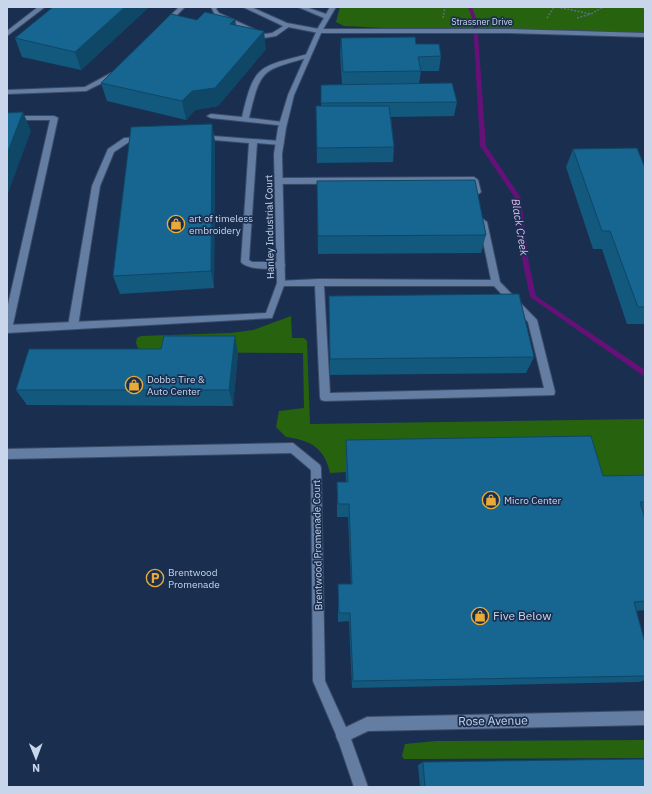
<svg xmlns="http://www.w3.org/2000/svg" width="652" height="794" font-family="'IBM Plex Sans',sans-serif">
<style>
.green{fill:#27630e}
.lines{fill:none;stroke-linecap:round;stroke-linejoin:round}
.stream{fill:#651178;fill-rule:evenodd}
.service-casing{stroke:#3a4b67;stroke-width:2}
.minor-casing{stroke:#3a4b67;stroke-width:2}
.tertiary-casing{stroke:#3a4b67;stroke-width:2}
.path{stroke:#5b6d8a;stroke-width:1.5;stroke-dasharray:2 1.5;stroke-linecap:butt}
.service{fill:#647da3;fill-rule:evenodd}
.minor{fill:#647da3;fill-rule:evenodd}
.tertiary{fill:#647da3;fill-rule:evenodd}
.wall{fill:#13587d}
.shaded-wall{fill:#0f4766}
.building{fill:#166691;stroke:#0f4766}
.labels{text-anchor:middle;stroke-width:3.5;stroke-linejoin:round;paint-order:stroke}
.far-street-label{font-size:9px;fill:#c8d5eb;stroke:#1a2f50}
.poi-label{font-size:10px;fill:#c8d5eb;stroke:#1a2f50;text-anchor:start}
.street-label{font-size:10px;fill:#c8d5eb;stroke:#1a2f50}
.water-label{font-size:11px;font-style:italic;fill:#e5beef;stroke:#1a2f50}
.near-poi-label{font-size:12px;fill:#c8d5eb;stroke:#1a2f50;text-anchor:start}
.near-street-label{font-size:12px;fill:#c8d5eb;stroke:#1a2f50}
</style>
<rect width="100%" height="100%" fill="#1a2f50"/>
<!-- green -->
<g class="green">
<polygon points="340,7 645,7 645,35 442,31 344,26 336,22"/>
<path d="M291,316l1,22h12l3,3 3,83 335,-5v66l-299,-13 -16,1c-5,-25 -20,-33 -44,-36l-10,-10 3,-16 25,-3 -1,-55 -163,-1 -4,-9 1,-5 4,-2 90,-3 22,-3z"/>
<polygon points="645,740 645,758 418,759 404,759 402,756 405,744 436,741"/>
</g>
<g class="lines">
<!-- stream -->
<polygon class="stream" points="468,7 472,7 477,21 486,146 521,198 529,264 536,296 645,370 645,377 530,297 523,264 515,198 480,146 473,21"/>
<defs>
<g id="service">
<polygon points="38,7 45,7 7,36 7,31"/>
<polygon points="179,7 185,7 167,25 163,25 163,23"/>
<polygon points="211,7 218,7 216,9 219,13 265,34 272,33 285,25 290,26 276,36 264,38 215,15"/>
<polygon points="298,7 306,7 326,14 330,7 336,7 322,31 319,33 316,31 324,18"/>
<path d="M308,54l2,1v2c-48,14 -49,10 -61,61l34,4h3v4l-75,-8 -4,-2 4,-2 31,3c12,-52 16,-50 66,-63z"/>
<polygon points="111,73 116,74 110,79 86,91 7,94 7,90 85,87"/>
<polygon points="7,116 54,116 58,118 12,329 7,333 7,309 50,120 7,120"/>
<path d="M199,135l81,6 4,2 -4,2 -23,-2 -8,117 3,2h29l3,1 1,2 -1,2c-10,3 -37,3 -43,-5l8,-119 -47,-4 -4,-2z"/>
<polygon points="142,137 146,139 145,141 129,142 114,152 100,186 78,326 76,329 70,329 68,326 92,186 108,149 124,138"/>
<polygon points="474,177 478,180 481,192 477,195 473,192 471,183 280,184 276,181 280,178"/>
<path d="M483,219l4,3 13,60 37,38 18,72 -1,3 -229,6 -4,-1 -1,-3 -5,-111h-34l-4,-3 1,-2 41,-2 172,1 -12,-58zM324,286h170l34,36 16,66 -214,5z"/>
<polygon points="293,443 320,465 321,468 325,681 350,736 368,787 354,787 337,737 313,681 311,470 291,453 7,459 7,449"/>
</g>
<g id="minor">
<polygon points="317,30 322,31 294,95 286,128 282,154 285,283 272,318 7,333 7,325 266,313 277,283 274,154 278,128 288,95"/>
<polygon points="645,711 645,725 368,731 343,743 338,741 336,736 338,731 367,717"/>
</g>
<polygon id="tertiary" points="243,7 251,7 287,23 319,29 508,29 645,33 645,37 508,33 319,33 283,26"/>
</defs>
<!-- service casing -->
<use href="#service" class="service-casing"/>
<!-- minor casing -->
<use href="#minor" class="minor-casing"/>
<!-- tertiary casing -->
<use href="#tertiary" class="tertiary-casing"/>
<!-- path -->
<g class="path">
<polyline points="557,7 591,14 603,7"/>
<polyline points="643,7 645,9"/>
<polyline points="443,18 445,7"/>
<polyline points="547,18 554,7"/>
<polyline points="577,18 591,14"/>
</g>
<!-- service -->
<use href="#service" class="service"/>
<!-- minor -->
<use href="#minor" class="minor"/>
<!-- tertiary -->
<use href="#tertiary" class="tertiary"/>
</g>
<!-- wall -->
<g class="wall">
<polygon points="53,7 149,7 81,70 22,57 15,38"/>
<polygon points="235,19 236,25 266,49 218,106 195,110 186,120 107,101 101,83 197,20"/>
<polygon points="341,38 416,44 441,56 439,71 421,71 419,84 457,102 454,116 391,117 394,147 393,162 317,163 316,106 321,106 321,85 342,85 340,53"/>
<polygon points="212,124 215,142 214,288 120,294 113,276"/>
<polygon points="573,149 645,168 645,325 645,324 627,324 602,249 593,249 566,167"/>
<polygon points="317,181 486,235 481,253 318,254"/>
<polygon points="329,296 534,357 526,373 330,375"/>
<polygon points="161,349 238,353 233,406 27,405 16,390"/>
<polygon points="346,440 603,476 645,475 645,515 644,515 645,519 645,610 636,611 645,680 639,682 352,688 349,621 338,622 338,584 351,584 348,517 337,517 337,482 346,482 345,454"/>
<polygon points="423,762 645,787 420,787 418,765"/>
</g>
<!-- shaded-wall -->
<g class="shaded-wall">
<polygon points="125,7 149,7 81,70 75,52"/>
<polygon points="235,19 237,37 230,24"/>
<polygon points="264,31 266,49 218,106 195,110 186,120 182,101 192,91"/>
<polygon points="23,112 31,131 7,196 7,154"/>
<polygon points="212,124 215,142 214,288 211,271"/>
<polygon points="235,336 238,353 233,406 229,390"/>
</g>
<!-- building -->
<g class="building">
<polygon points="53,7 125,7 75,52 15,38"/>
<polygon points="205,12 235,19 230,24 264,31 215,88 192,91 182,101 101,83 171,14 197,20"/>
<polygon points="415,37 416,44 439,44 441,56 418,57 421,71 343,72 341,38"/>
<polygon points="452,83 457,102 321,103 321,85"/>
<polygon points="316,106 389,106 394,147 317,148"/>
<polygon points="23,112 7,154 7,113"/>
<polygon points="212,124 211,271 113,276 131,127"/>
<polygon points="637,148 645,168 645,307 638,307 610,231 602,231 573,149"/>
<polygon points="475,180 486,235 318,236 317,181"/>
<polygon points="519,294 534,357 330,359 329,296"/>
<polygon points="164,336 235,336 229,390 16,390 29,349 161,349"/>
<polygon points="591,436 603,476 645,475 645,502 640,502 645,519 645,601 634,602 645,643 645,676 353,681 350,613 339,613 338,584 352,584 349,504 338,504 337,482 348,482 346,440"/>
<polygon points="645,759 645,787 425,787 423,762"/>
</g>
<!-- icons -->
<defs>
<symbol id="shop-ring" viewBox="-11 -11 22 22"><circle r="9.5" fill="#1a2f50" stroke="#e8ab37" stroke-width="1.5"/><path d="M-5-2.5h2.3a2.7 3.5 0 0 1 5.4 0H5L5.5 6h-11ZM-1.5-2.5h3a1.5 2.3 0 0 0-3 0Z" fill="#e8ab37"/></symbol>
<symbol id="parking-ring" viewBox="-11 -11 22 22"><circle r="9.5" fill="#1a2f50" stroke="#e8ab37" stroke-width="1.5"/><path d="M-3.5-5.5H1a3.5 3.5 0 0 1 0 7H-1V5.5H-3.5ZM-1-3.4V-.6H.8a1.4 1.4 0 0 0 0-2.8Z" fill="#e8ab37"/></symbol>
</defs>
<g fill-rule="evenodd">
<use href="#shop-ring" x="166" y="214" width="20" height="20"/>
<use href="#shop-ring" x="124" y="375" width="20" height="20"/>
<use href="#shop-ring" x="481" y="490" width="20" height="20"/>
<use href="#parking-ring" x="145" y="568" width="20" height="20"/>
<use href="#shop-ring" x="470" y="606" width="20" height="20"/>
</g>
<g class="labels">
<!-- far-street labels -->
<g class="far-street-label">
<text x="482" y="25">Strassner Drive</text>
</g>
<!-- poi labels -->
<g class="poi-label">
<text x="189" y="222">art of timeless<tspan x="189" dy="12">embroidery</tspan></text>
<text x="147" y="383">Dobbs Tire &amp;<tspan x="147" dy="12">Auto Center</tspan></text>
<text x="504" y="504">Micro Center</text>
<text x="168" y="576">Brentwood<tspan x="168" dy="12">Promenade</tspan></text>
</g>
<!-- street labels -->
<g class="street-label">
<text transform="translate(269 227) rotate(-91)" y="4">Hanley Industrial Court</text>
<text transform="translate(317 545) rotate(-91)" y="4">Brentwood Promenade Court</text>
</g>
<!-- water labels -->
<g class="water-label">
<text transform="translate(520 227) rotate(81)" y="4">Black Creek</text>
</g>
<!-- near-poi labels -->
<g class="near-poi-label">
<text x="493" y="620">Five Below</text>
</g>
<!-- near-street labels -->
<g class="near-street-label">
<text transform="translate(493 721) rotate(-1)" y="4">Rose Avenue</text>
</g>
</g>
<!-- border -->
<rect width="652" height="794" fill="none" stroke="#c8d5eb" stroke-width="16"/>
<!-- north arrow -->
<g transform="translate(36 758) rotate(179)" stroke="#1a2f50" stroke-width="3" paint-order="stroke">
<path d="M0-3L7 15L0 10L-7 15Z" fill="#c8d5eb"/>
<text y="-6" font-size="11" font-weight="bold" text-anchor="middle" fill="#c8d5eb">N</text>
</g>
</svg>
